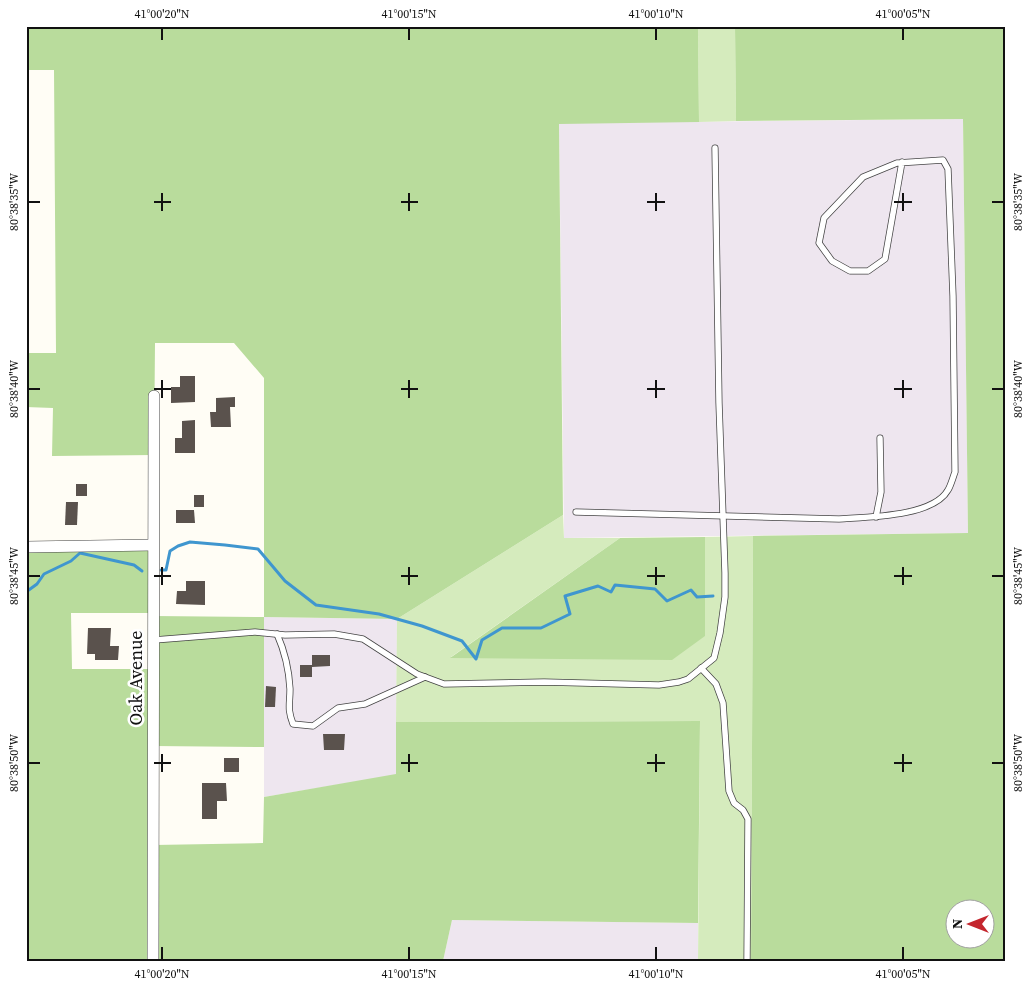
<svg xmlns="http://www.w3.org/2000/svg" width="1032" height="987" font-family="'Source Serif 4',serif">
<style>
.industrial{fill:#eee6ef}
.green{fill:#d5ebbd}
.forest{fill:#b9dc9c;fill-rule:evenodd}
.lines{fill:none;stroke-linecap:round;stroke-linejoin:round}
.stream{stroke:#3f96cf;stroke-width:3}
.building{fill:#5a524d}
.service-casing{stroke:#444;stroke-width:7}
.minor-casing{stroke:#444;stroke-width:12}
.service{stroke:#fff;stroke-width:5.5}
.minor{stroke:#fff;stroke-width:11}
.ticks{fill:none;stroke:#111;stroke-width:2}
.labels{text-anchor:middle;stroke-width:5;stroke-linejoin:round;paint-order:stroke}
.street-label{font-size:18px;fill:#111;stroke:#fff}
.neatline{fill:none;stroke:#111;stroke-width:2}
.ticks-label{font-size:12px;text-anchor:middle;fill:#111}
</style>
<rect width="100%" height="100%" fill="#fffdf5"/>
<!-- industrial -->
<g class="industrial">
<polygon points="963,119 968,533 564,538 559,123"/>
<polygon points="264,617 397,619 396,775 264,797"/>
<polygon points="452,920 698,923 698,961 443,961"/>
</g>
<!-- green -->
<g class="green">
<polygon points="698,26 735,26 736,121 699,122"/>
<polygon points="563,515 564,538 620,538 451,657 705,636 705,537 753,536 751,961 698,961 700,721 396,722 397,619"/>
</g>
<!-- forest -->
<g class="forest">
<polygon points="26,26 698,26 699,122 559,124 563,515 397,619 264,617 264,747 154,746 154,845 263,843 264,797 396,774 396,722 700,721 698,923 452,920 443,961 26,961 26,547 153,545 154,613 71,613 72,669 154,669 154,616 264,617 264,378 234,343 155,343 154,455 52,456 53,408 26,407 26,353 56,353 54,70 26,70"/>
<path d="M735,26h271v935h-255l2,-425 215,-3 -5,-414 -227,2zM954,910h30v30h-30z"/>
<polygon points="705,537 705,636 672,660 450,658 620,538"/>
</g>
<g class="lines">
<!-- stream -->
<g class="stream">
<polyline points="161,570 166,570 170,551 178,546 190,542 225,545 258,549 285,581 316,605 379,614 422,626 462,641 476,659 482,640 502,628 541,628 570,614 565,596 598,586 611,592 615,585 655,589 667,601 691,590 697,597 713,596"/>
<polyline points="26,592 37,584 44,574 71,561 80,553 134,565 142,571"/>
</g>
</g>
<!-- building -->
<g class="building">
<polygon points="180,376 195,376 195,402 171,403 171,387 180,387"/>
<polygon points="235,397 235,407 230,407 231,427 211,427 210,412 216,412 216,398"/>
<polygon points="195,420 195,453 175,453 175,438 182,438 182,421"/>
<rect x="76" y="484" width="11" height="12"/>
<rect x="194" y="495" width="10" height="12"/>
<polygon points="66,502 78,502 77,525 65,525"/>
<polygon points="176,510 194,510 195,523 176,523"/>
<polygon points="186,581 205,581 205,605 176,604 177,591 186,591"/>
<polygon points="88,628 111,628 110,646 119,646 118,660 95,660 95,654 87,654"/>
<polygon points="312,655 330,655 330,666 312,667 312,677 300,677 300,665 312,665"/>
<polygon points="266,686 276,687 275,707 265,707"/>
<polygon points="323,734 345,734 344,750 324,750"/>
<rect x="224" y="758" width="15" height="14"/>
<polygon points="202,783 226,783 227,801 217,801 217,819 202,819"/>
</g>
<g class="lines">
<defs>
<g id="service">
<path d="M576,512l263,7c28,-2 94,-2 109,-29 3,-5 5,-13 7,-18l-2,-176 -5,-127 -5,-9c-15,1 -31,2 -46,3l-34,14 -39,41 -5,25 13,18 18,10h18l17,-12 17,-97"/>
<polyline points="876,517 881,492 880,438"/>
<path d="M277,634c8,18 12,35 13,55 0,16 -3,19 3,35l20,2 25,-18 27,-4 60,-27"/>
<polyline points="154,640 255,632 285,635 334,634 363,639 417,674 444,684 544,682 659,685 679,682 688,679 714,658 720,633 725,597 725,573 719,403 715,148"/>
<polyline points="701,668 716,684 723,703 729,791 734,803 743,810 748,819 747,961"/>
</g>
<g id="minor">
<polyline points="26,547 153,545"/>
<polyline points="153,961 154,396"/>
</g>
</defs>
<!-- service casing -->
<use href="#service" class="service-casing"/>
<!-- minor casing -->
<use href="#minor" class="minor-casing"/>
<!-- service -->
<use href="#service" class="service"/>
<!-- minor -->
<use href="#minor" class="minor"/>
</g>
<!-- ticks -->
<path class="ticks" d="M162,28v12M409,28v12M656,28v12M903,28v12M162,193v18M409,193v18M656,193v18M903,193v18M28,202h12M154,202h17M401,202h17M647,202h18M894,202h18M992,202h12M162,380v18M409,380v18M656,380v18M903,380v18M28,389h12M154,389h17M401,389h17M647,389h18M894,389h18M992,389h12M162,567v18M409,567v18M656,567v18M903,567v18M28,576h12M154,576h17M401,576h17M647,576h18M894,576h18M992,576h12M162,754v18M409,754v18M656,754v18M903,754v18M28,763h12M154,763h17M401,763h17M647,763h18M894,763h18M992,763h12M162,947v13M409,947v13M656,947v13M903,947v13"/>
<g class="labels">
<!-- street labels -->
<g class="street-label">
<text transform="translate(136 678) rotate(-90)" y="6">Oak Avenue</text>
</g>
</g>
<!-- border -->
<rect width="1032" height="987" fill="none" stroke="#ffffff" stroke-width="55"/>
<!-- north arrow -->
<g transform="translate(970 924) rotate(270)"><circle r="24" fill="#ffffff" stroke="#a0a0a0"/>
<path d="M0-4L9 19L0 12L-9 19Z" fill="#c4262e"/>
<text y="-8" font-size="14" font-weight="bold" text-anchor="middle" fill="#111111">N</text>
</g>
<rect x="28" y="28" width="976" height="932" class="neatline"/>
<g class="ticks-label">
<text x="162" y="18">41°00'20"N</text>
<text x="409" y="18">41°00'15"N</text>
<text x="656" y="18">41°00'10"N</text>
<text x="903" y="18">41°00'05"N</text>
<text transform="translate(1018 202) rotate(-90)" y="4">80°38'35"W</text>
<text transform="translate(14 202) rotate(-90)" y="4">80°38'35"W</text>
<text transform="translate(1018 389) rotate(-90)" y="4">80°38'40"W</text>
<text transform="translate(14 389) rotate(-90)" y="4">80°38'40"W</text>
<text transform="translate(1018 576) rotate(-90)" y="4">80°38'45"W</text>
<text transform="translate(14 576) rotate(-90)" y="4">80°38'45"W</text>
<text transform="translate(1018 763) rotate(-90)" y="4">80°38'50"W</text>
<text transform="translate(14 763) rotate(-90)" y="4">80°38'50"W</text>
<text x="162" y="978">41°00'20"N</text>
<text x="409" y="978">41°00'15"N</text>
<text x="656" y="978">41°00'10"N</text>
<text x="903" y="978">41°00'05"N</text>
</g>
</svg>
